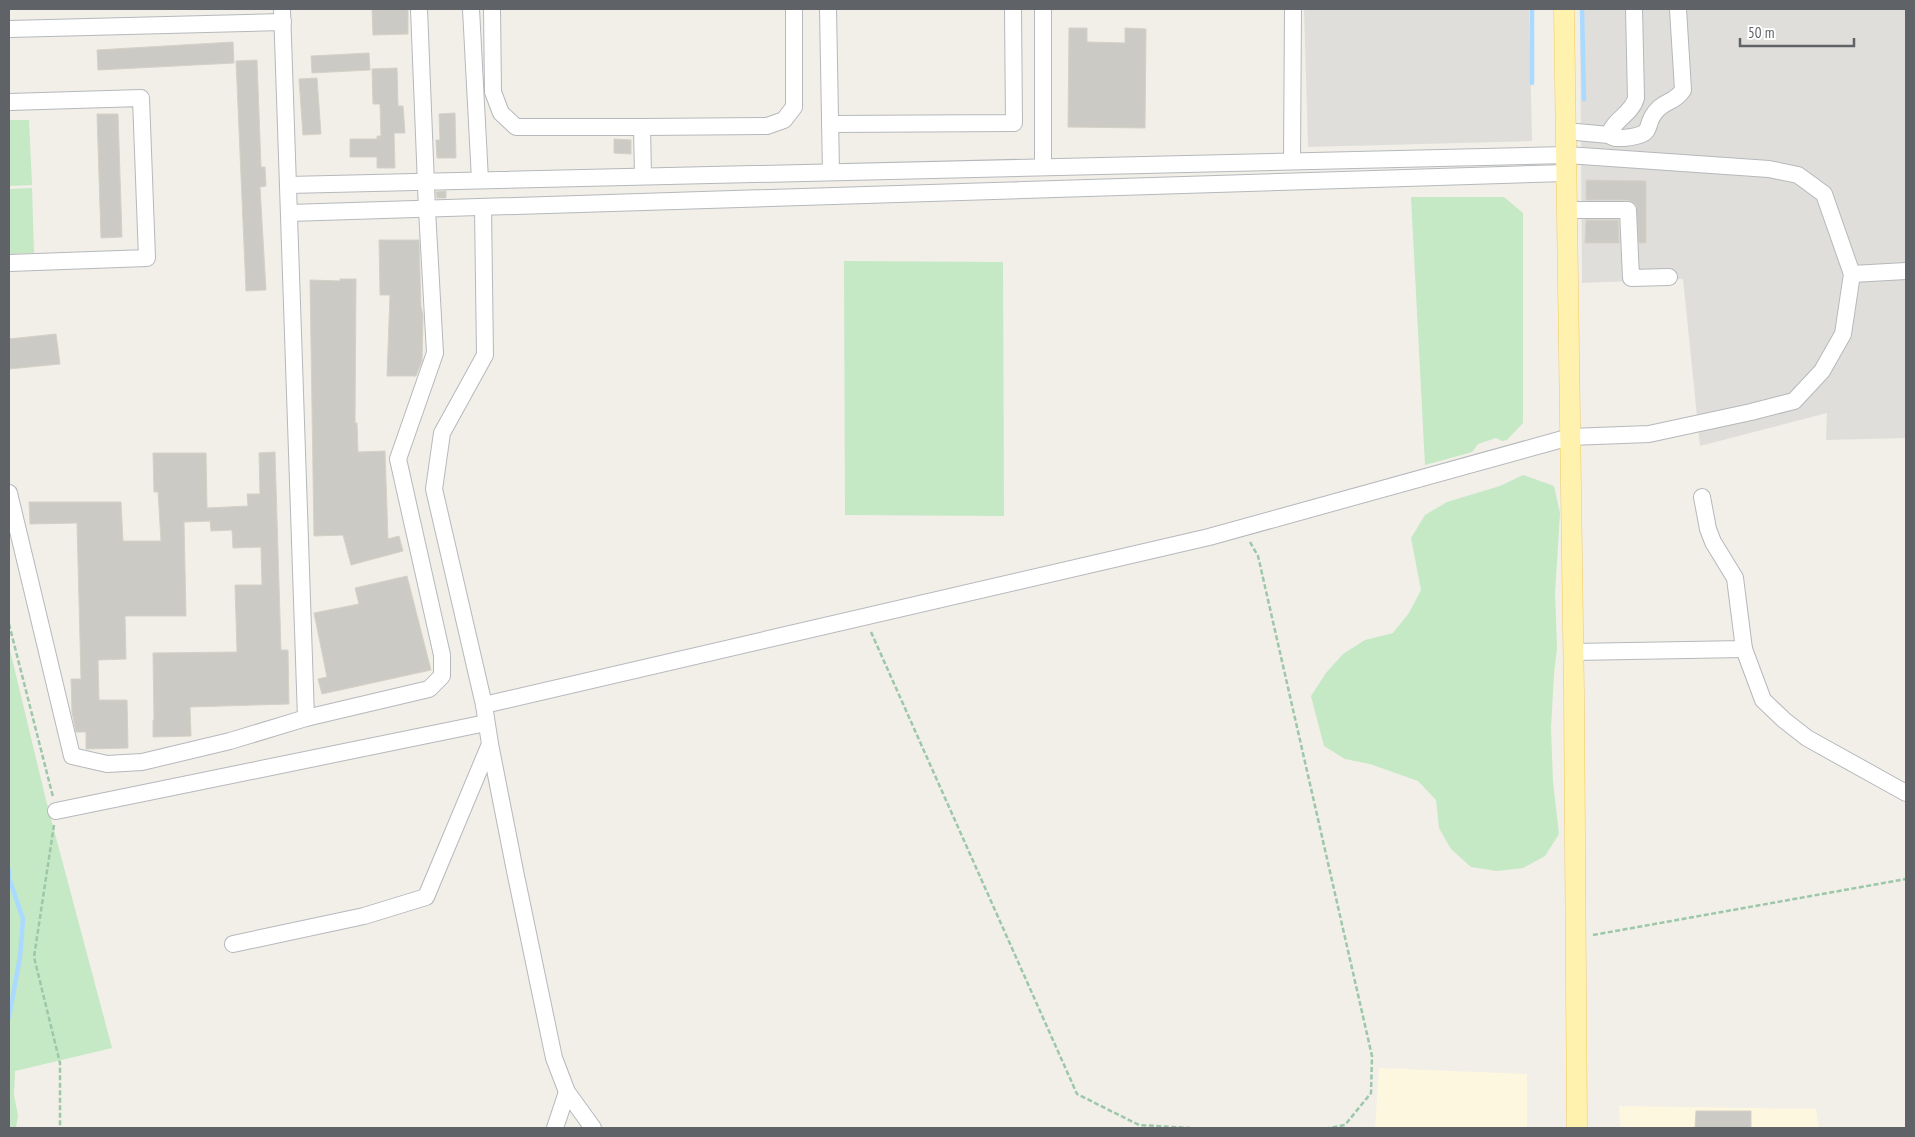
<svg xmlns="http://www.w3.org/2000/svg" width="1915" height="1137" font-family="'PT Sans Narrow',sans-serif">
<style>
.commercial{fill:#fef7e0}
.industrial{fill:#e0deda}
.green{fill:#c5e8c5}
.lines{fill:none;stroke-linecap:round;stroke-linejoin:round}
.stream{stroke:#aadaff;stroke-width:4.5}
.building{fill:#cccac5;stroke:#d6d1c6}
.minor-casing{stroke:#b5b8bc;stroke-width:18}
.major-casing{stroke:#f2c960;stroke-width:21}
.path{stroke:#9cc7a9;stroke-width:2.5;stroke-dasharray:5 2.5;stroke-linecap:butt}
.minor{stroke:#fff;stroke-width:16}
.major{stroke:#fff2af;stroke-width:20}
</style>
<rect width="100%" height="100%" fill="#f1efe8"/>
<!-- commercial -->
<g class="commercial">
<polygon points="1379,1068 1527,1074 1527,1128 1375,1128"/>
<polygon points="1619,1106 1816,1109 1819,1128 1620,1128"/>
</g>
<!-- industrial -->
<g class="industrial">
<polygon points="1304,9 1529,9 1532,141 1308,147"/>
<polygon points="1580,9 1906,9 1906,438 1826,440 1827,413 1700,446 1683,279 1582,283"/>
</g>
<!-- green -->
<g class="green">
<polygon points="9,120 29,120 32,185 9,186"/>
<polygon points="32,188 34,253 9,254 9,189"/>
<polygon points="1411,197 1504,197 1523,213 1523,423 1507,440 1502,441 1496,438 1478,444 1472,452 1465,454 1425,465"/>
<polygon points="844,261 1003,262 1004,516 845,515"/>
<polygon points="1523,475 1554,486 1560,513 1555,593 1557,648 1554,674 1551,728 1553,782 1559,834 1545,856 1523,868 1497,871 1471,867 1451,849 1439,828 1436,800 1418,781 1370,764 1345,759 1324,746 1311,696 1326,673 1343,654 1365,640 1393,633 1409,613 1421,590 1411,538 1425,515 1447,502 1500,486"/>
<polygon points="9,646 46,800 112,1048 15,1071 14,1095 18,1115 16,1128 9,1128"/>
</g>
<g class="lines">
<!-- stream -->
<g class="stream">
<polyline points="1532,9 1532,83"/>
<polyline points="1582,9 1584,99"/>
<polyline points="9,870 9,878 23,919 20,957 9,1017"/>
</g>
</g>
<!-- building -->
<g class="building">
<polygon points="372,9 408,9 408,34 373,35"/>
<polygon points="1069,28 1087,28 1087,42 1125,43 1125,28 1146,29 1145,128 1068,127"/>
<polygon points="233,42 234,63 98,70 97,50"/>
<polygon points="369,53 370,70 312,73 311,56"/>
<polygon points="257,60 261,167 265,167 266,186 260,187 266,290 246,291 236,61"/>
<polygon points="397,68 398,106 403,106 405,133 394,133 395,168 377,168 377,157 350,157 350,139 377,139 377,136 381,136 380,104 373,104 372,69"/>
<polygon points="317,78 321,134 303,135 299,79"/>
<polygon points="455,113 456,158 437,158 436,140 440,140 439,114"/>
<polygon points="97,114 118,114 122,237 101,238"/>
<polygon points="614,139 631,140 631,154 614,153"/>
<polygon points="1586,180 1646,181 1646,243 1639,243 1636,204 1628,200 1586,200"/>
<polygon points="446,191 446,198 437,198 436,192"/>
<polygon points="1586,220 1618,220 1619,243 1585,243"/>
<polygon points="379,240 419,240 421,306 423,316 422,361 416,376 387,376 390,295 380,295"/>
<polygon points="340,279 356,279 355,423 357,423 358,452 385,451 388,539 399,536 403,551 351,565 343,535 314,536 310,280 340,281"/>
<polygon points="56,334 60,364 9,369 9,339"/>
<polygon points="275,452 281,650 288,650 289,704 190,707 191,736 153,737 153,720 154,720 153,653 237,652 235,585 262,585 261,547 233,548 232,530 211,531 210,521 184,522 186,616 125,616 126,659 98,660 99,700 127,700 128,748 86,749 86,732 76,732 72,712 71,679 81,679 77,523 30,524 29,502 121,502 123,541 161,541 158,492 154,492 153,453 206,453 207,508 248,506 247,494 260,494 259,453"/>
<polygon points="407,576 431,670 322,694 318,679 327,677 314,613 359,604 355,588"/>
<polygon points="1696,1111 1751,1111 1751,1128 1695,1128"/>
</g>
<g class="lines">
<defs>
<g id="minor">
<polyline points="282,9 306,718"/>
<polyline points="471,9 480,180"/>
<polyline points="492,9 493,92 501,113 516,127 642,127"/>
<polyline points="828,9 831,172"/>
<polyline points="1043,9 1043,166"/>
<polyline points="9,29 283,22"/>
<polyline points="9,102 141,98 147,258 9,263"/>
<polyline points="830,124 1014,123 1013,9"/>
<path d="M1566,131l43,4c5,4 9,3 15,3 36,-4 16,-12 35,-30 9,-8 16,-6 24,-18l-5,-81"/>
<path d="M1609,135c4,-15 23,-21 27,-37l-2,-89"/>
<polyline points="1292,160 1293,9"/>
<polyline points="643,176 642,127 767,126 784,120 794,107 794,9"/>
<polyline points="288,185 1567,155 1769,169 1798,175 1824,194 1852,274 1843,334 1822,371 1794,401 1751,412 1649,434 1570,437 1209,537 484,705"/>
<polyline points="1567,210 1628,210 1631,278 1669,277"/>
<polyline points="289,213 1566,173"/>
<polyline points="1852,274 1906,271"/>
<polyline points="9,493 72,756 107,764 142,762 230,741 306,718 429,689 442,676 442,655 398,459 435,353 427,210 419,9"/>
<polyline points="1744,649 1763,700 1784,720 1807,738 1906,793"/>
<polyline points="1573,652 1744,649 1735,578 1713,542 1708,529 1702,497"/>
<polyline points="490,744 515,871 554,1058 567,1092 593,1128"/>
<polyline points="56,811 486,723"/>
<polyline points="233,944 364,916 426,897 490,744 484,705 434,489 442,433 485,355 483,208"/>
<polyline points="555,1128 567,1092"/>
</g>
<polyline id="major" points="1564,9 1574,694 1577,1128"/>
</defs>
<!-- minor casing -->
<use href="#minor" class="minor-casing"/>
<!-- major casing -->
<use href="#major" class="major-casing"/>
<!-- path -->
<g class="path">
<polyline points="1250,542 1258,556 1372,1056 1371,1093 1345,1125 1329,1128"/>
<polyline points="9,624 53,797"/>
<polyline points="871,632 1077,1094 1139,1125 1190,1128"/>
<polyline points="54,825 34,957 60,1063 60,1128"/>
<polyline points="1593,935 1906,879"/>
</g>
<!-- minor -->
<use href="#minor" class="minor"/>
<!-- major -->
<use href="#major" class="major"/>
</g>
<!-- border -->
<rect width="1915" height="1137" fill="none" stroke="#5f6368" stroke-width="20"/>
<!-- scale -->
<path d="M1740 38v8h114v-8" fill="none" stroke="#5f6368" stroke-width="2.5"/>
<text x="1748" y="38" font-size="15" fill="#5f6368" stroke="#ffffff" stroke-width="4" paint-order="stroke">50 m</text>
</svg>
